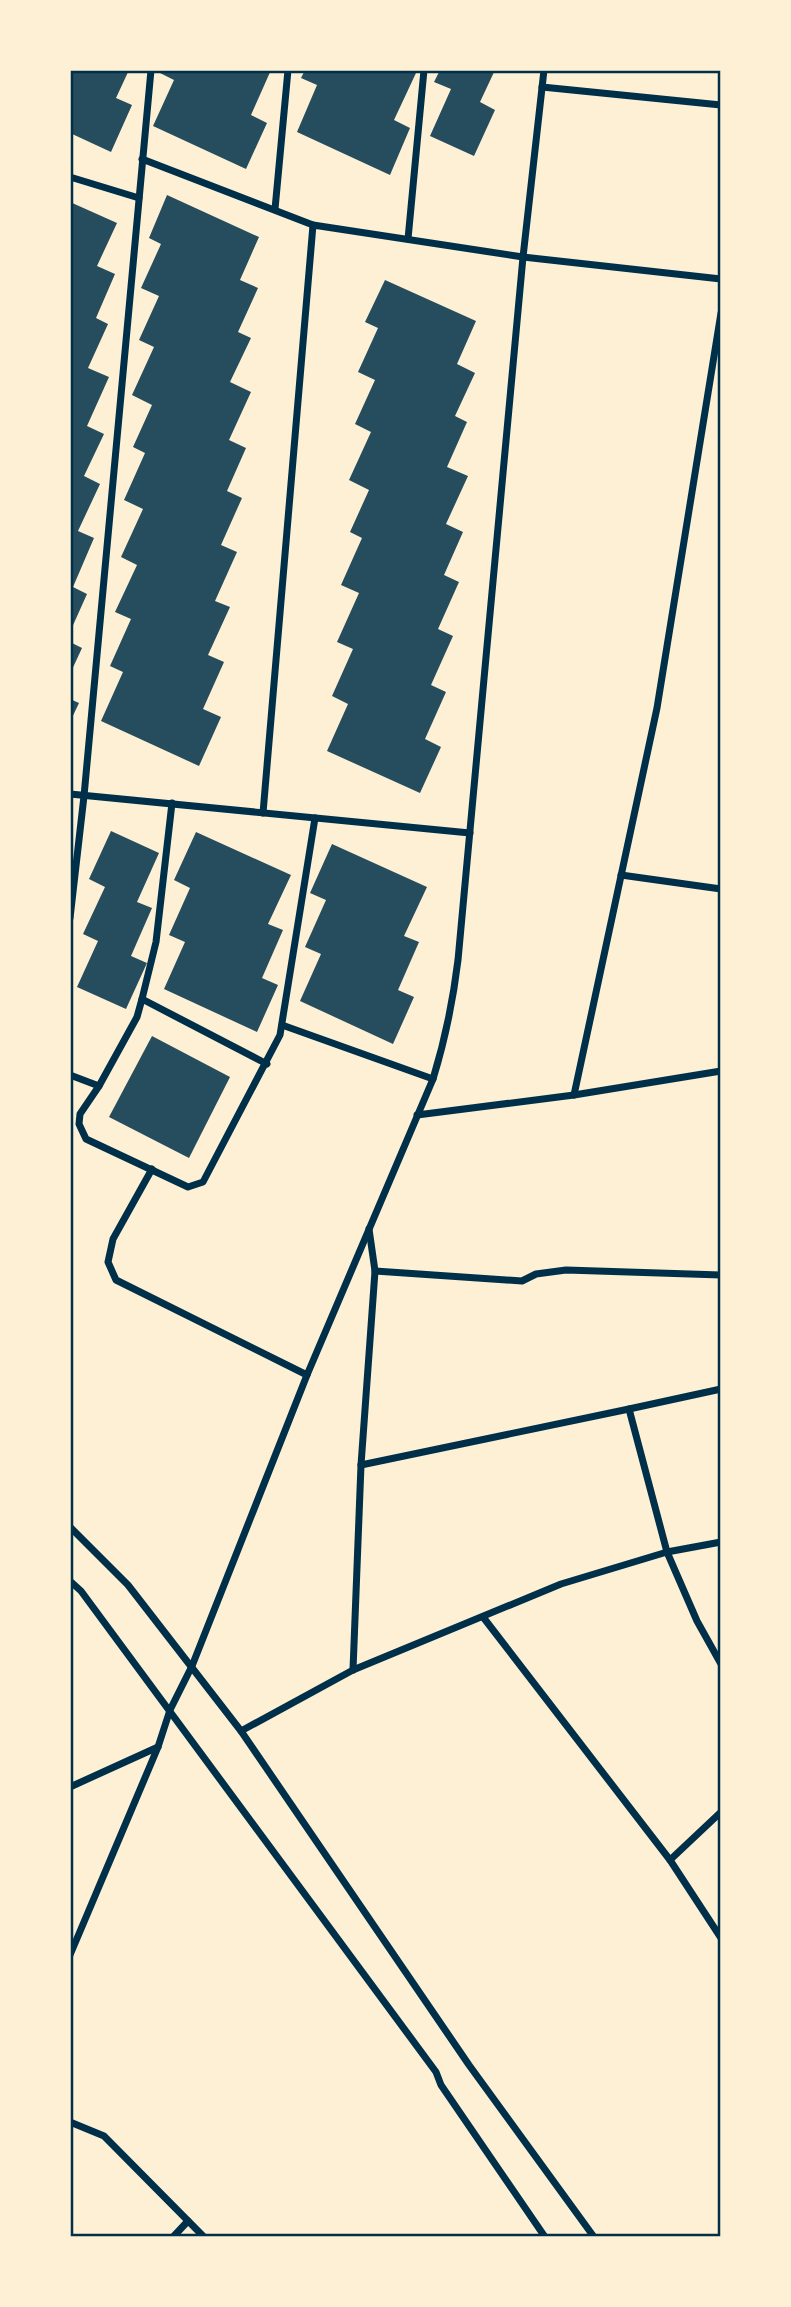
<svg xmlns="http://www.w3.org/2000/svg" width="791" height="2307" font-family="Manrope,sans-serif">
<style>
.building{fill:#264d5e}
.lines{fill:none;stroke-linecap:round;stroke-linejoin:round}
.minor{stroke:#003049;stroke-width:7}
.neatline{fill:none;stroke:#003049;stroke-width:2.5}
</style>
<rect width="100%" height="100%" fill="#fdf0d5"/>
<!-- building -->
<g class="building">
<polygon points="70,70 129,70 116,98 132,105 111,152 70,133"/>
<polygon points="159,70 271,70 251,115 267,123 246,169 153,126 174,80 158,72"/>
<polygon points="305,70 409,70 416,73 394,120 410,128 390,175 297,132 317,85 301,78"/>
<polygon points="440,70 495,70 480,102 495,110 474,156 430,136 451,89 434,82"/>
<polygon points="167,195 259,237 240,280 258,288 238,332 251,338 230,382 251,392 229,440 246,448 227,491 242,498 221,545 237,552 215,601 230,607 208,655 224,662 203,709 221,717 199,766 101,721 123,672 110,666 131,619 115,612 137,565 121,557 143,509 124,500 145,453 133,447 152,405 132,395 154,347 139,340 159,296 141,288 161,244 149,238"/>
<polygon points="70,202 117,223 97,266 115,274 96,318 108,324 88,368 109,377 87,426 104,434 84,476 100,484 78,531 94,538 73,587 87,594 70,632"/>
<polygon points="385,280 476,321 457,364 475,373 455,416 467,422 447,467 468,476 446,524 463,532 444,575 459,582 438,629 453,636 431,685 446,692 425,739 441,747 420,793 327,751 348,704 332,696 353,649 337,642 359,593 341,585 362,538 350,532 369,490 349,480 371,432 355,424 375,380 358,372 378,328 365,322"/>
<polygon points="70,642 82,648 70,674"/>
<polygon points="70,699 79,703 70,722"/>
<polygon points="111,831 159,853 137,902 152,908 131,956 147,963 126,1009 77,987 98,941 83,934 105,887 89,879"/>
<polygon points="196,832 291,875 268,924 283,930 262,978 278,985 257,1032 164,989 185,942 169,935 190,888 174,880"/>
<polygon points="332,844 427,887 404,936 419,942 398,990 414,997 393,1044 300,1001 321,954 305,947 326,900 310,893"/>
<polygon points="152,1036 230,1077 189,1158 109,1117"/>
</g>
<g class="lines">
<!-- minor -->
<g class="minor">
<polyline points="542,87 721,105"/>
<polyline points="142,159 313,225"/>
<polyline points="70,177 139,198"/>
<polyline points="275,209 288,70"/>
<polyline points="408,239 424,70"/>
<polyline points="70,794 470,833"/>
<polyline points="172,803 156,942 142,999 137,1017 99,1086 80,1114 79,1124 86,1139 188,1187 203,1182 280,1035 315,818"/>
<polyline points="263,813 313,225 523,257 721,279"/>
<polyline points="621,875 721,889"/>
<polyline points="70,918 84,796 151,70"/>
<polyline points="142,999 267,1064"/>
<polyline points="282,1025 433,1079"/>
<polyline points="70,1075 99,1086"/>
<polyline points="574,1095 657,708 721,313"/>
<polyline points="417,1115 574,1095 721,1071"/>
<polyline points="152,1169 113,1239 108,1262 116,1280 307,1375"/>
<polyline points="375,1271 522,1281 536,1274 566,1270 721,1275"/>
<polyline points="721,1389 629,1409 667,1552 697,1621 721,1664"/>
<polyline points="361,1465 629,1409"/>
<polyline points="70,1527 128,1585 241,1731 469,2065 594,2237"/>
<polyline points="70,1581 81,1591 436,2072 441,2085 545,2237"/>
<polyline points="483,1617 670,1860 721,1938"/>
<polyline points="353,1670 361,1465 375,1271 369,1229"/>
<polyline points="241,1731 353,1670 561,1584 667,1552 721,1542"/>
<polyline points="70,1787 158,1747"/>
<polyline points="670,1860 721,1812"/>
<path d="M70,1955l88,-208 12,-37 22,-44 115,-291 126,-296c12,-39 20,-78 25,-119l65,-703 21,-187"/>
<polyline points="70,2122 104,2136 204,2237"/>
<polyline points="173,2237 188,2221"/>
</g>
</g>
<!-- border -->
<rect width="791" height="2307" fill="none" stroke="#fdf0d5" stroke-width="144"/>
<rect x="72" y="72" width="647" height="2163" class="neatline"/>
</svg>
